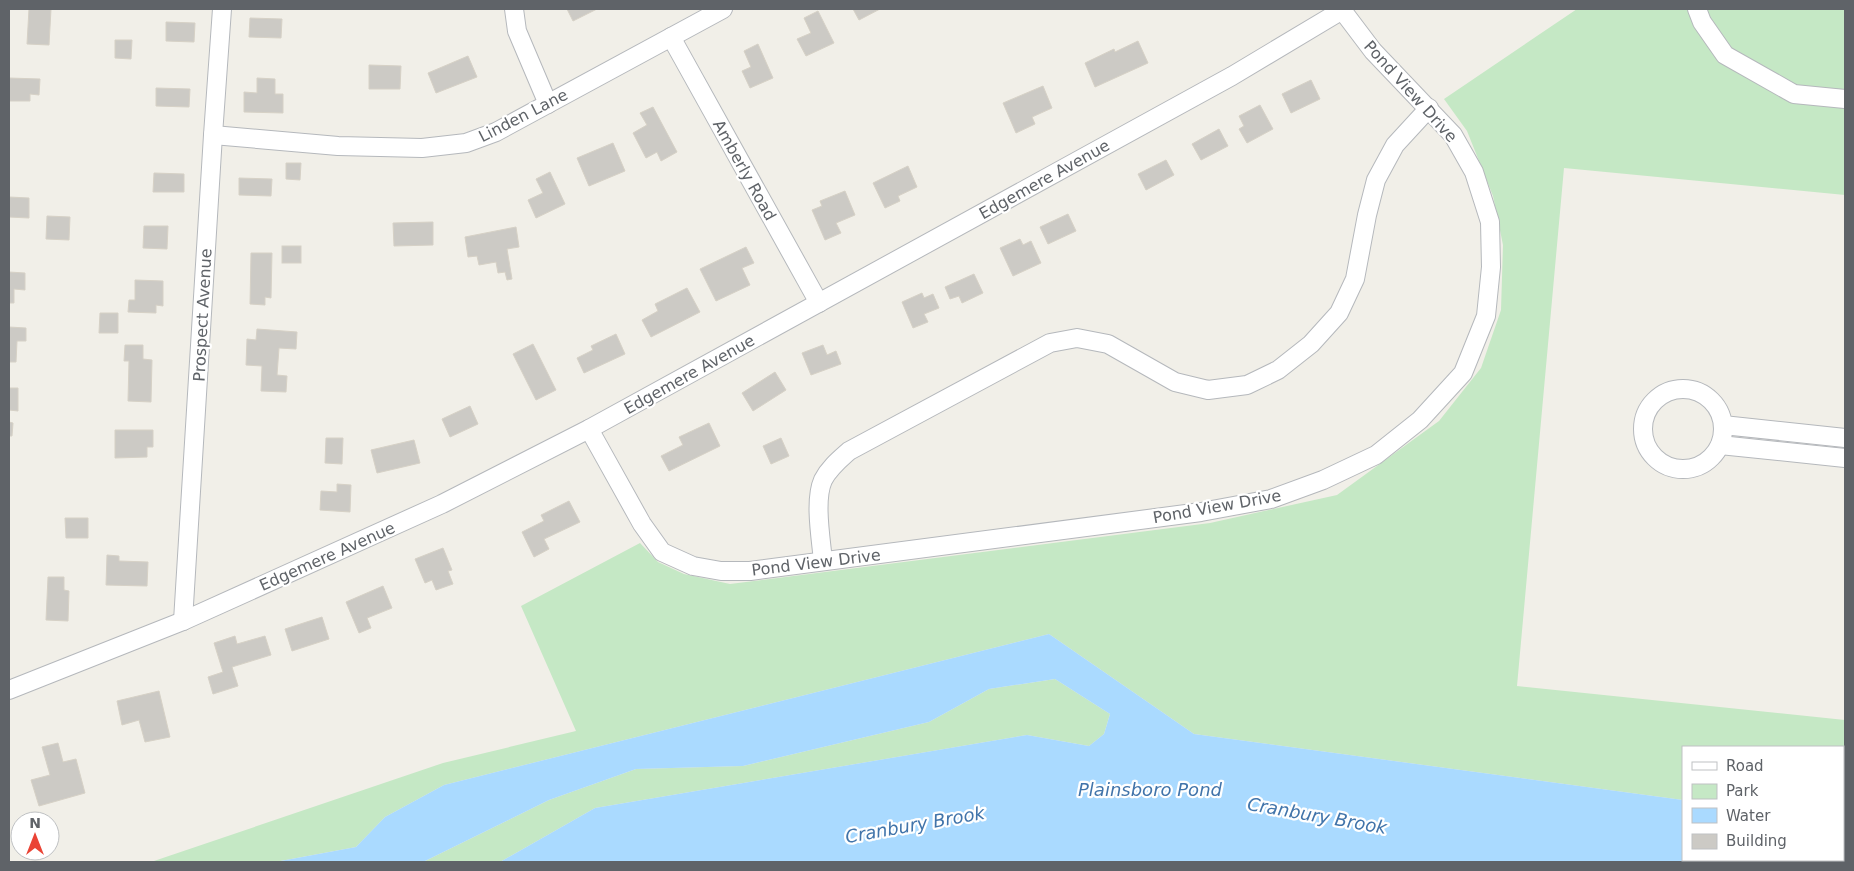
<svg xmlns="http://www.w3.org/2000/svg" width="1854" height="871" font-family="'DejaVu Sans',sans-serif">
<style>
.green{fill:#c5e8c5}
.water{fill:#aadaff}
.building{fill:#cccac5;stroke:#d6d1c6}
.lines{fill:none;stroke-linecap:round;stroke-linejoin:round}
.minor-casing{stroke:#b5b8bc;stroke-width:20}
.minor{stroke:#fff;stroke-width:18}
.labels{text-anchor:middle;stroke-width:4.5;stroke-linejoin:round;paint-order:stroke}
.street-label{font-size:16px;fill:#5f6368;stroke:#fff}
.water-label{font-size:18px;font-style:italic;fill:#4174aa;stroke:#fff}
</style>
<rect width="100%" height="100%" fill="#f1efe8"/>
<!-- green -->
<g class="green">
<polygon points="1577,9 1845,9 1845,195 1564,168 1517,686 1845,720 1845,819 1843,819 1843,747 1683,747 1683,800 1194,734 1049,634 444,785 385,817 356,847 275,862 151,862 443,763 576,731 521,606 640,543 658,562 684,574 730,584 1210,523 1337,495 1439,421 1481,368 1501,310 1503,245 1493,196 1467,131 1444,99"/>
<polygon points="1055,679 1110,714 1104,734 1089,746 1027,735 595,808 500,862 423,862 549,800 636,769 743,766 929,722 989,689"/>
</g>
<!-- water -->
<polygon class="water" points="1049,634 1194,734 1683,800 1683,860 1843,860 1843,819 1845,819 1845,862 500,862 595,808 1027,735 1089,746 1104,734 1110,714 1055,679 989,689 929,722 743,766 636,769 549,800 423,862 275,862 356,847 385,817 444,785"/>
<!-- building -->
<g class="building">
<polygon points="29,9 51,9 49,45 27,44"/>
<polygon points="567,9 597,9 573,21"/>
<polygon points="853,9 880,9 859,20"/>
<polygon points="818,11 834,43 806,56 797,39 811,33 804,18"/>
<polygon points="250,18 282,19 281,38 249,37"/>
<polygon points="166,22 195,23 194,42 166,41"/>
<polygon points="115,40 132,40 131,59 115,58"/>
<polygon points="1138,41 1148,63 1095,87 1085,63 1114,49 1115,52"/>
<polygon points="758,44 773,78 750,88 742,71 751,67 744,51"/>
<polygon points="468,56 477,77 436,93 428,73"/>
<polygon points="369,65 401,66 400,89 369,89"/>
<polygon points="9,78 40,79 39,95 30,94 30,101 9,101"/>
<polygon points="257,78 275,79 275,94 283,94 283,113 244,112 244,92 257,93"/>
<polygon points="1311,80 1320,99 1291,113 1282,94"/>
<polygon points="1043,86 1052,108 1032,117 1035,124 1016,133 1003,103"/>
<polygon points="156,88 190,89 189,107 156,106"/>
<polygon points="1260,105 1273,129 1247,143 1239,129 1244,126 1239,116"/>
<polygon points="653,107 677,152 661,161 657,152 646,158 633,133 647,125 640,113"/>
<polygon points="1219,129 1228,146 1201,160 1192,144"/>
<polygon points="613,143 625,171 589,186 577,158"/>
<polygon points="1166,160 1174,175 1146,190 1138,174"/>
<polygon points="286,163 301,163 300,180 286,179"/>
<polygon points="908,166 917,187 898,196 900,201 885,208 873,183"/>
<polygon points="550,172 565,204 536,218 528,200 543,193 536,179"/>
<polygon points="154,173 184,174 184,192 153,192"/>
<polygon points="239,178 272,179 271,196 239,195"/>
<polygon points="845,191 855,215 836,223 841,233 825,240 812,210 822,206 820,201"/>
<polygon points="9,197 29,198 29,218 9,217"/>
<polygon points="1068,214 1076,231 1048,244 1040,227"/>
<polygon points="47,216 70,217 69,240 46,239"/>
<polygon points="433,222 433,245 394,246 393,223"/>
<polygon points="144,226 168,226 167,249 143,248"/>
<polygon points="516,227 519,247 507,249 512,279 507,280 505,272 498,273 496,262 479,265 477,256 468,257 465,237"/>
<polygon points="1020,239 1023,245 1031,241 1041,263 1013,276 1000,248"/>
<rect x="282" y="246" width="19" height="17"/>
<polygon points="746,247 754,263 742,268 750,285 716,301 700,269"/>
<polygon points="251,253 272,253 271,298 265,297 265,305 250,304"/>
<polygon points="9,272 25,273 25,290 14,289 14,303 9,303"/>
<polygon points="974,274 983,293 962,303 959,296 950,299 945,287"/>
<polygon points="135,280 163,281 163,306 156,305 156,313 128,312 129,300 135,300"/>
<polygon points="687,288 700,312 651,337 642,320 658,311 655,304"/>
<polygon points="922,293 924,298 933,294 939,308 924,314 928,322 913,328 902,302"/>
<polygon points="100,313 118,313 118,333 99,333"/>
<polygon points="9,327 26,328 26,341 17,341 16,362 9,362"/>
<polygon points="257,329 297,332 296,349 279,348 277,375 287,376 286,392 261,391 262,366 246,365 247,339 256,340"/>
<polygon points="616,334 625,354 584,373 577,358 593,350 591,346"/>
<polygon points="533,344 556,390 536,400 513,354"/>
<polygon points="125,345 143,345 143,359 152,360 151,402 128,401 129,361 124,361"/>
<polygon points="823,345 827,355 836,351 841,364 811,375 802,353"/>
<polygon points="775,372 786,390 753,411 742,393"/>
<polygon points="9,388 18,388 18,411 9,410"/>
<polygon points="470,406 478,424 450,437 442,419"/>
<polygon points="9,422 13,423 12,436 9,436"/>
<polygon points="709,423 720,446 669,471 661,456 683,445 679,437"/>
<polygon points="115,430 153,430 153,447 147,447 147,457 115,458"/>
<polygon points="326,438 343,438 342,464 325,463"/>
<polygon points="781,438 789,456 771,464 763,446"/>
<polygon points="414,440 420,463 377,473 371,450"/>
<polygon points="337,484 351,485 350,512 320,510 321,491 337,492"/>
<polygon points="569,501 580,522 544,539 549,549 534,557 522,532 544,521 541,515"/>
<polygon points="65,518 88,518 88,538 66,538"/>
<polygon points="443,548 452,570 448,571 453,584 436,590 432,580 425,583 415,559"/>
<polygon points="107,555 119,556 119,561 148,562 147,586 106,585"/>
<polygon points="48,577 64,577 64,590 69,591 68,621 46,620"/>
<polygon points="383,586 392,608 367,618 371,628 359,633 346,602"/>
<polygon points="322,617 329,639 292,651 285,629"/>
<polygon points="235,636 237,644 265,636 271,655 232,667 238,686 213,694 208,677 223,672 214,643"/>
<polygon points="159,691 170,737 145,742 139,720 122,725 117,701"/>
<polygon points="58,743 63,762 76,759 85,793 39,806 31,780 50,775 42,747"/>
</g>
<g class="lines">
<defs>
<g id="minor">
<polyline points="514,9 517,31 548,104"/>
<polyline points="1697,9 1702,22 1725,55 1794,94 1845,99"/>
<polyline points="671,37 819,303"/>
<polyline points="213,135 338,146 422,148 466,143 496,132 723,9"/>
<circle cx="1683" cy="429" r="40"/>
<polyline points="1723,425 1845,438"/>
<polyline points="589,429 642,524 662,552 693,566 721,571 750,571 1201,512 1271,499 1323,480 1376,455 1420,420 1463,373 1486,316 1491,267 1490,222 1474,172 1453,135 1373,51 1342,10"/>
<polyline points="1720,445 1845,458"/>
<path d="M823,561c-2,-22 -9,-61 0,-81 6,-12 17,-21 26,-29l201,-108 27,-5 31,6 67,38 33,8 39,-5 31,-15 33,-26 28,-31 16,-34 12,-64 9,-35 19,-35 34,-37"/>
<polyline points="183,621 213,135 222,9"/>
<polyline points="9,690 183,621 442,504 589,429 1232,76 1344,9"/>
</g>
</defs>
<!-- minor casing -->
<use href="#minor" class="minor-casing"/>
<!-- minor -->
<use href="#minor" class="minor"/>
</g>
<g class="labels">
<!-- street labels -->
<g class="street-label">
<text transform="translate(1411 91) rotate(48)" y="6">Pond View Drive</text>
<text transform="translate(523 115) rotate(-27)" y="6">Linden Lane</text>
<text transform="translate(745 170) rotate(61)" y="6">Amberly Road</text>
<text transform="translate(1044 179) rotate(-29)" y="6">Edgemere Avenue</text>
<text transform="translate(202 315) rotate(-87)" y="6">Prospect Avenue</text>
<text transform="translate(689 374) rotate(-29)" y="6">Edgemere Avenue</text>
<text transform="translate(1217 506) rotate(-10)" y="6">Pond View Drive</text>
<text transform="translate(327 556) rotate(-24)" y="6">Edgemere Avenue</text>
<text transform="translate(816 562) rotate(-7)" y="6">Pond View Drive</text>
</g>
<!-- water labels -->
<g class="water-label">
<text x="1150" y="796">Plainsboro Pond</text>
<text transform="translate(1317 816) rotate(10)" y="6">Cranbury Brook</text>
<text transform="translate(915 825) rotate(-10)" y="6">Cranbury Brook</text>
</g>
</g>
<!-- border -->
<rect width="1854" height="871" fill="none" stroke="#5f6368" stroke-width="20"/>
<!-- legend -->
<rect x="1682" y="746" width="162" height="115" fill="#ffffff" stroke="#bfc1c3"/>
<rect x="1692" y="762" width="25" height="8" fill="#ffffff" stroke="#bfc1c3"/>
<text x="1726" y="771" font-size="15" fill="#5f6368">Road</text>
<rect x="1692" y="784" width="25" height="15" fill="#c5e8c5" stroke="#bfc1c3"/>
<text x="1726" y="796" font-size="15" fill="#5f6368">Park</text>
<rect x="1692" y="808" width="25" height="15" fill="#aadaff" stroke="#bfc1c3"/>
<text x="1726" y="821" font-size="15" fill="#5f6368">Water</text>
<rect x="1692" y="834" width="25" height="15" fill="#cccac5" stroke="#bfc1c3"/>
<text x="1726" y="846" font-size="15" fill="#5f6368">Building</text>
<!-- north arrow -->
<g transform="translate(35 836)"><circle r="24" fill="#ffffff" stroke="#bfc1c3"/>
<path d="M0-4L9 19L0 12L-9 19Z" fill="#ea4335"/>
<text y="-8" font-size="14" font-weight="bold" text-anchor="middle" fill="#5f6368">N</text>
</g>
</svg>
